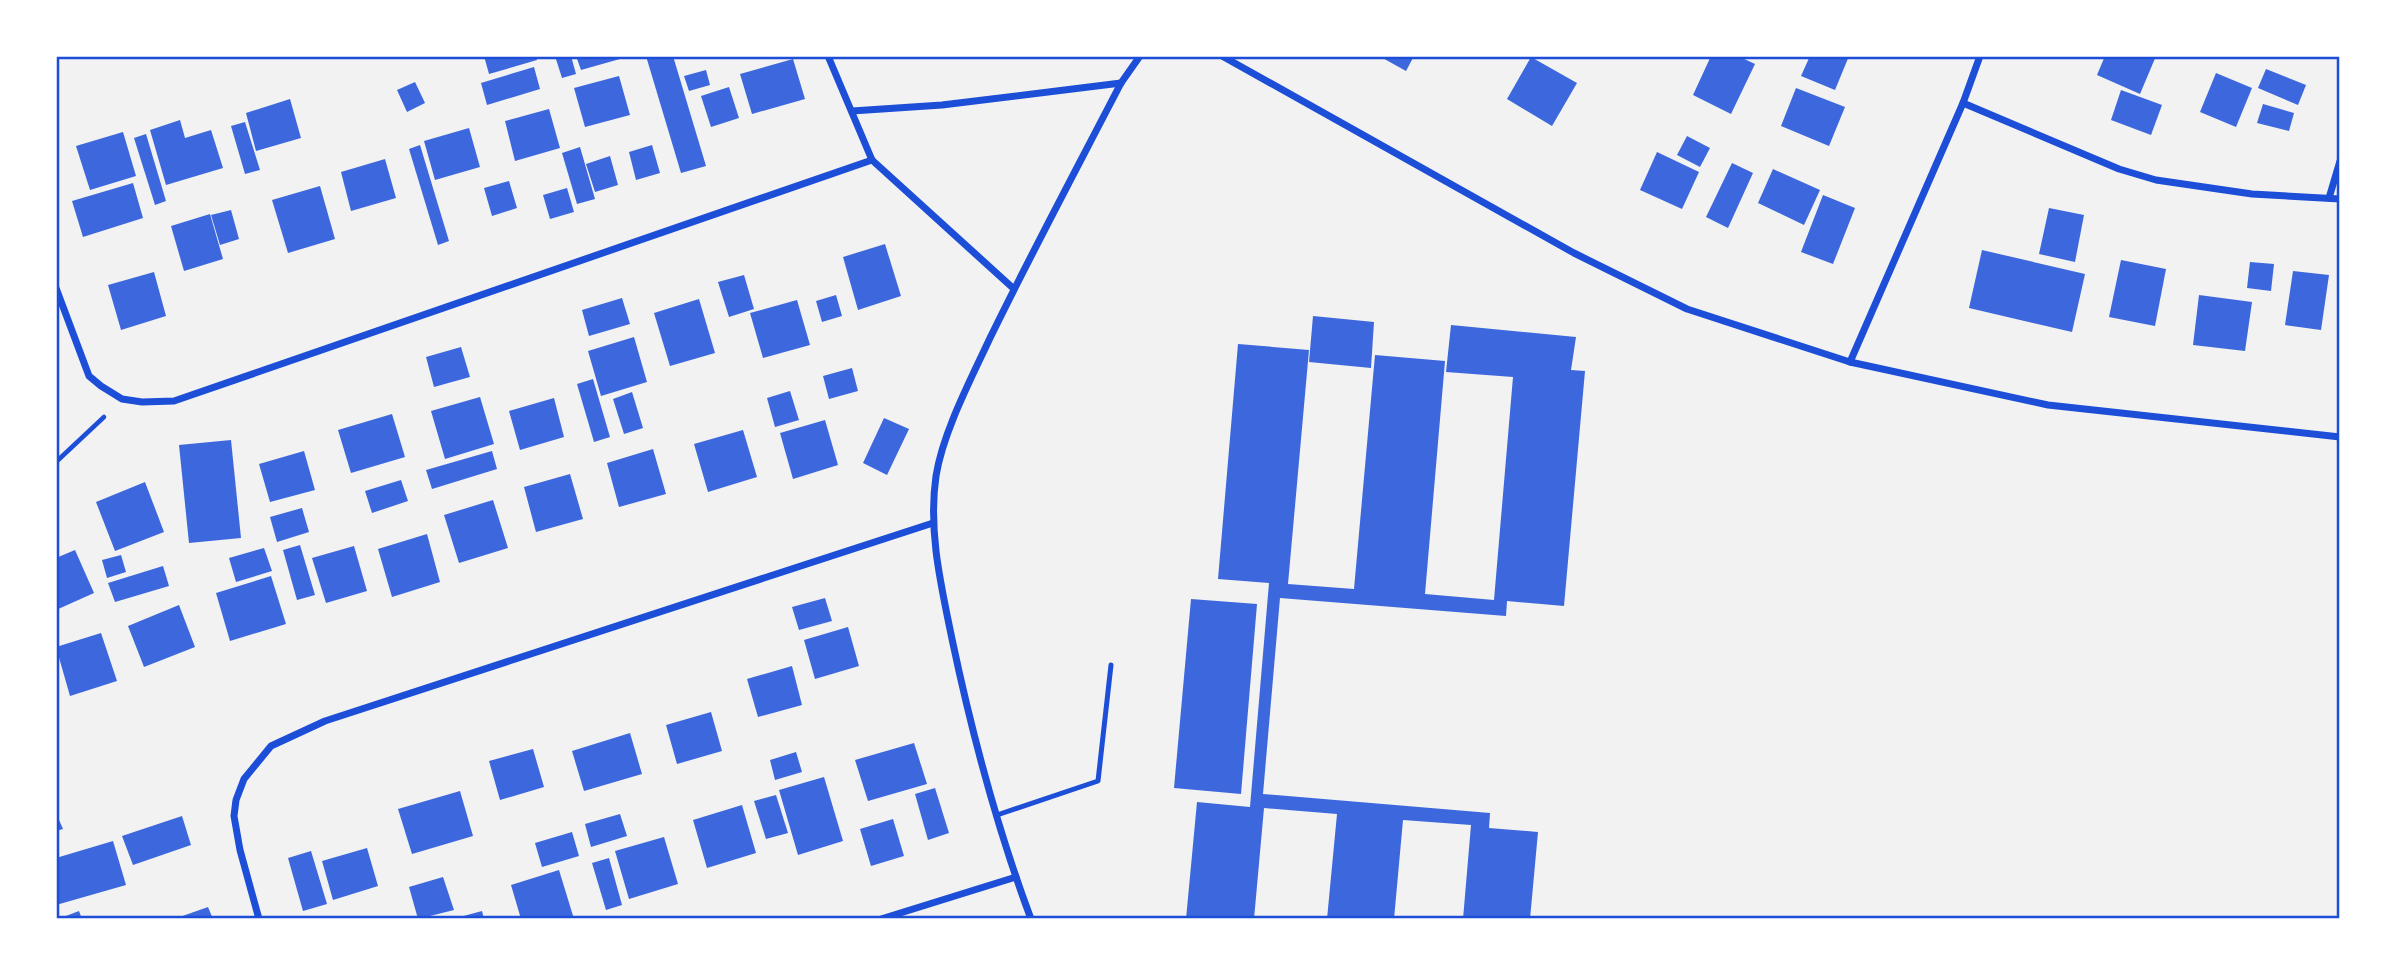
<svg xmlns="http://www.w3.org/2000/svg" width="2396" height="975" font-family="'Asap Condensed',sans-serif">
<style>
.building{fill:#3d67dc}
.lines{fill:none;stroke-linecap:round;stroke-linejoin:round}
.path{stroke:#1d4ed8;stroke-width:4.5}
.service{stroke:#1d4ed8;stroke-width:5}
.minor{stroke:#1d4ed8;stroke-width:7}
.neatline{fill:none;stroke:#1d4ed8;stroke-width:2.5}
</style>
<rect width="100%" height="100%" fill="#f2f2f2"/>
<!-- building -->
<g class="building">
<polygon points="484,56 536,56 537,60 489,74"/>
<polygon points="555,56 571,56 576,74 562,78"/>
<polygon points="576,56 627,56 627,57 581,70"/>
<polygon points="646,56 673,56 706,166 681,173"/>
<polygon points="1379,56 1414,56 1406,71"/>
<polygon points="1711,56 1738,56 1755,64 1731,114 1693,95"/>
<polygon points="1810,56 1849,56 1835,90 1801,76"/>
<polygon points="2105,56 2156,56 2140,94 2097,75"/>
<polygon points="1531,57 1577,83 1552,126 1507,99"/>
<polygon points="793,59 805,99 752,114 740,74"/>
<polygon points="534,67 540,89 487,105 481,83"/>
<polygon points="2266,69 2306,85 2298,105 2258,88"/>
<polygon points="706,70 710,85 689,91 684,76"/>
<polygon points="2216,73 2252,88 2236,127 2200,112"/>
<polygon points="619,76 630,115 585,127 574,88"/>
<polygon points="415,82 425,103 407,112 397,90"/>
<polygon points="729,87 739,118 711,127 701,96"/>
<polygon points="1796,88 1845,107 1829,146 1781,126"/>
<polygon points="2121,90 2162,105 2151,135 2111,120"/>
<polygon points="290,99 301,138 256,151 246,113"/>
<polygon points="2263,104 2294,113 2289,131 2257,123"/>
<polygon points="549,109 560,148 515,161 505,121"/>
<polygon points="180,120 185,138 211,130 223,168 166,185 150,130"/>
<polygon points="245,122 260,170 245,174 231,126"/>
<polygon points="469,128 480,167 435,180 424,141"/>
<polygon points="123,132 136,176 90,190 76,146"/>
<polygon points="146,134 166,201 155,205 134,138"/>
<polygon points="1687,136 1710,148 1700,167 1677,155"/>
<polygon points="420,145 449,241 438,245 409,149"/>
<polygon points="652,145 660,173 636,180 629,152"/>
<polygon points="580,147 595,199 577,204 562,153"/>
<polygon points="1657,152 1699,172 1682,209 1640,190"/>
<polygon points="610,156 618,185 595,192 586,164"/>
<polygon points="385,159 396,198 351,211 341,172"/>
<polygon points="1732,163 1753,173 1728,228 1706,217"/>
<polygon points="1773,169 1820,190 1804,225 1758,203"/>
<polygon points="509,181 517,208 492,216 484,188"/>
<polygon points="133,183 143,218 83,237 72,201"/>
<polygon points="320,186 335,239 288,253 272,200"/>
<polygon points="567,188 574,212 550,219 543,195"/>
<polygon points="1823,195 1855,208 1833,264 1801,252"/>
<polygon points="2049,208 2084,215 2075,262 2039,254"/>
<polygon points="231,210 239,239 220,245 211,215"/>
<polygon points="210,214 223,259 184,271 171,226"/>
<polygon points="885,244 901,296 858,310 843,257"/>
<polygon points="1982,250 2085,274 2072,332 1969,308"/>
<polygon points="2121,260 2166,269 2155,326 2109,317"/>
<polygon points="2250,262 2274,264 2271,291 2247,288"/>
<polygon points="2293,271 2329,275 2321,330 2285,325"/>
<polygon points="154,272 166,316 121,330 108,285"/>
<polygon points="744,275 754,309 729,317 718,282"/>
<polygon points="836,295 842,316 822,322 816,301"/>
<polygon points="2199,295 2252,302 2245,351 2193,345"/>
<polygon points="622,298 630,324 589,336 582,310"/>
<polygon points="699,299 715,353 670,366 654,313"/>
<polygon points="797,300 810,345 763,358 750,313"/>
<polygon points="1313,316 1374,322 1371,368 1309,362"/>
<polygon points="1451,325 1576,337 1571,370 1585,371 1564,606 1507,601 1506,616 1280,598 1263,794 1490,813 1489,828 1538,832 1530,919 1463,919 1471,825 1403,820 1394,919 1327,919 1337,814 1264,808 1254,919 1186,919 1197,802 1250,807 1269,583 1218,579 1238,344 1309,350 1288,584 1354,589 1375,355 1445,361 1425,594 1494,600 1513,377 1446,372"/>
<polygon points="634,337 647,382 601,396 588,351"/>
<polygon points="461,347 470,377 434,387 426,357"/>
<polygon points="852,368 858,391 829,399 823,376"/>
<polygon points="593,379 610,437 594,442 577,384"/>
<polygon points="790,391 799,420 775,427 767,398"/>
<polygon points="632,392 643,428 624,434 613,399"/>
<polygon points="480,397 494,444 445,459 431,411"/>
<polygon points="554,398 564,437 520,450 509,411"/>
<polygon points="392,414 405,457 351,473 338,430"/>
<polygon points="884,418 909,429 887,475 863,463"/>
<polygon points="825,420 838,465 793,479 780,433"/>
<polygon points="743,430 757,477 708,492 694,444"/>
<polygon points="231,440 241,538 189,543 179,445"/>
<polygon points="653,449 666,494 619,507 607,463"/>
<polygon points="304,451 315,490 270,502 259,464"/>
<polygon points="492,451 497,469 432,489 426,470"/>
<polygon points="570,474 583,519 536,532 524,487"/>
<polygon points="401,480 408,501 372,513 365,491"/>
<polygon points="145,482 164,532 115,551 96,502"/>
<polygon points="493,500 508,548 459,563 444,515"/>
<polygon points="302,508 309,532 277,542 270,517"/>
<polygon points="427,534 440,582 392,597 378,549"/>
<polygon points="300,545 315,595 297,600 283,550"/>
<polygon points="354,546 367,591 326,603 312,558"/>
<polygon points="264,548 272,571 236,582 229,558"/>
<polygon points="75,550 94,593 56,610 56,558"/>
<polygon points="121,555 126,572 107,578 102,560"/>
<polygon points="163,566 169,586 115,602 108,583"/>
<polygon points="271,576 286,624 230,641 216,593"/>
<polygon points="825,598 832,621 799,630 792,607"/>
<polygon points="1191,599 1257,604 1241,794 1174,788"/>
<polygon points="179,605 195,647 144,667 128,626"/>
<polygon points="848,627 859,666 815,679 804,640"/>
<polygon points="101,633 117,681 70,696 56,647"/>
<polygon points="792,666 802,705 758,717 747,679"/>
<polygon points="711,712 722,751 677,764 666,725"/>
<polygon points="630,733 642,774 584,791 572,751"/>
<polygon points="914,743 927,784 868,801 855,760"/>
<polygon points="533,749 544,787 500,800 489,761"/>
<polygon points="796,752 802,772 775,780 770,760"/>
<polygon points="824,777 843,841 798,855 779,790"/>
<polygon points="935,788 949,833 928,840 915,794"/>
<polygon points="460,791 473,836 412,854 398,809"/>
<polygon points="776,795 788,833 766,839 754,801"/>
<polygon points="742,805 756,853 707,868 693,820"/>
<polygon points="56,813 63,829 56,831"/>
<polygon points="620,814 627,836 591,847 585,824"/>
<polygon points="182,816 191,845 133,865 122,836"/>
<polygon points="893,819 904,856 871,866 860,829"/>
<polygon points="572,832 579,856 542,867 535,843"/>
<polygon points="664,837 678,884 629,899 615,851"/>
<polygon points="113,841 126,885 56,905 56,858"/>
<polygon points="367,848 378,886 333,900 322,861"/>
<polygon points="311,851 327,904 303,911 288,858"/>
<polygon points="609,858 622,905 606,910 592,863"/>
<polygon points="559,870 574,919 521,919 511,885"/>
<polygon points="443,877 454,910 418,919 409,887"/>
<polygon points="208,907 213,919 174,919"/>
<polygon points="79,911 82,919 58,919"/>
<polygon points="482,911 484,919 456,919 456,918"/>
</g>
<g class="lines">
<!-- path -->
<polyline class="path" points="56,462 104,417"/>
<!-- service -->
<polyline class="service" points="997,815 1098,781 1111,665"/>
<!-- minor -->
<g class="minor">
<polyline points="828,56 872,160 1014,289"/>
<polyline points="1222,56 1574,253 1687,309 1850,362 2048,405 2340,437"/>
<polyline points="1963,103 2119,169 2156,180 2252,194 2340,199"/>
<polyline points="852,111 942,105 1121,83"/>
<polyline points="2329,198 2340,161"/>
<polyline points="56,288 89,376 101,386 122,399 142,402 174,401 872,160"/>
<polyline points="1850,362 1963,103 1980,56"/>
<polyline points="259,919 240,850 234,816 236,800 244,779 271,746 325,721 933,523"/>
<polyline points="881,919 1016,877"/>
<path d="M1031,919c-34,-91 -59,-185 -79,-280 -11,-54 -24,-108 -16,-163 7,-44 35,-97 54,-138 42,-86 87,-170 131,-255l19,-27"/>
</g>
</g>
<!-- border -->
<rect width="2396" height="975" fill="none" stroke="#ffffff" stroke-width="116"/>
<rect x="58" y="58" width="2280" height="859" class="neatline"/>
</svg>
